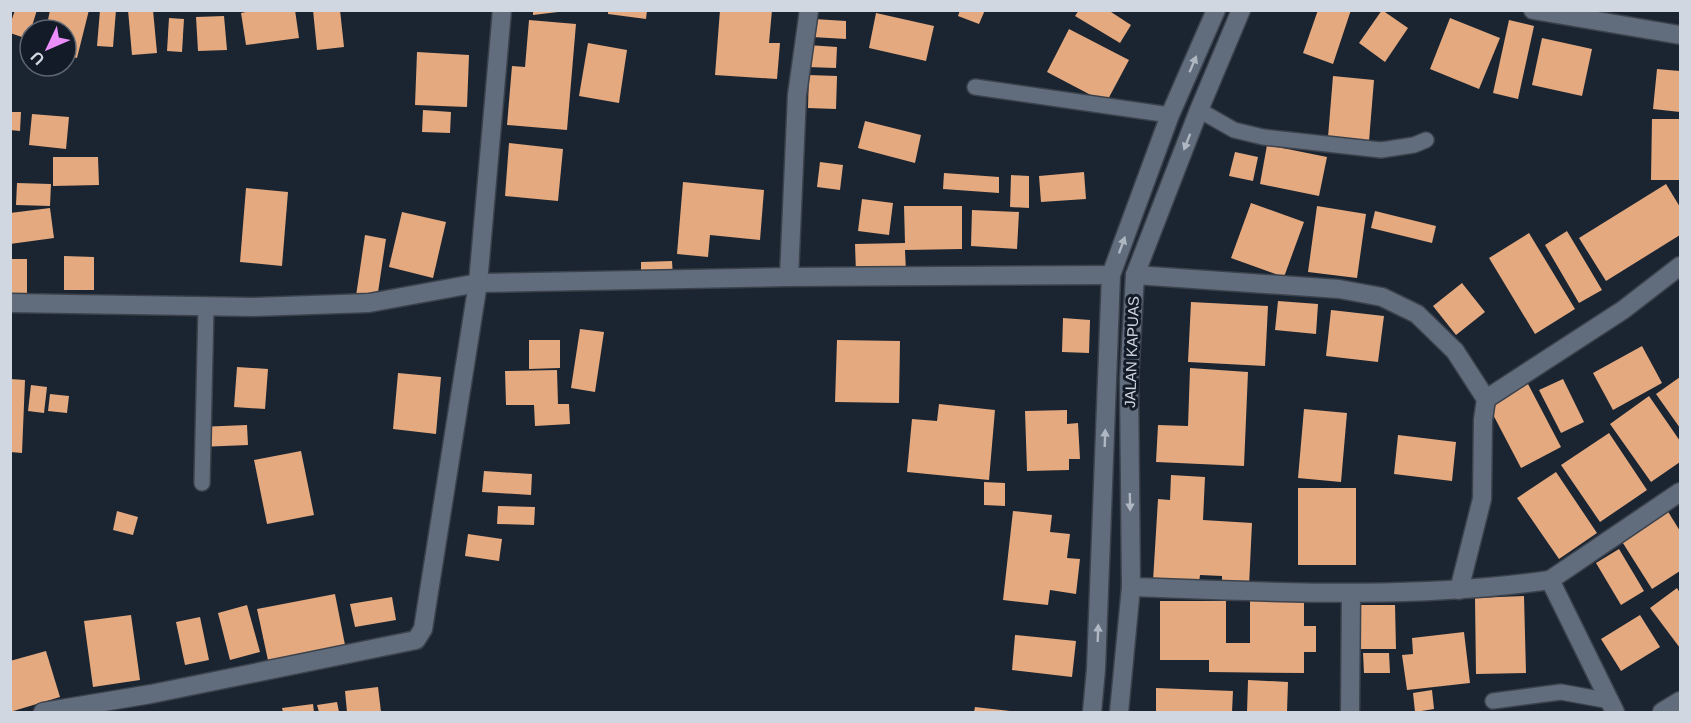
<svg xmlns="http://www.w3.org/2000/svg" width="1691" height="723" font-family="Helvetica,sans-serif">
<style>
.building{fill:#e4a97e}
.lines{fill:none;stroke-linecap:round;stroke-linejoin:round}
.lane-casing{stroke:#3b424c;stroke-width:18}
.street-casing{stroke:#3b424c;stroke-width:21}
.secondary-casing{stroke:#3b424c;stroke-width:21}
.lane{stroke:#616c7c;stroke-width:15}
.street{stroke:#616c7c;stroke-width:18}
.secondary{stroke:#616c7c;stroke-width:18}
.oneway{fill:#afb7c2}
.labels{text-anchor:middle;stroke-width:6;stroke-linejoin:round;paint-order:stroke}
.street-label{font-size:15px;fill:#d1d7e0;stroke:#121b27}
</style>
<rect width="100%" height="100%" fill="#1b2431"/>
<!-- building -->
<g class="building">
<polygon points="15,10 37,10 28,39 10,33 10,25"/>
<polygon points="50,10 89,10 77,58 66,55 66,30 46,30"/>
<polygon points="100,10 116,10 113,47 97,46"/>
<polygon points="128,10 153,10 157,53 132,55"/>
<polygon points="255,10 295,10 299,38 246,45 241,13"/>
<polygon points="313,10 340,10 344,47 317,50"/>
<polygon points="533,10 558,10 558,12 533,15"/>
<polygon points="608,10 647,10 646,19 608,14"/>
<polygon points="720,10 772,10 769,43 780,43 777,79 715,75"/>
<polygon points="960,10 985,10 979,24 958,16"/>
<polygon points="1079,10 1108,10 1131,25 1120,43 1075,16"/>
<polygon points="1318,10 1351,10 1333,64 1303,53"/>
<polygon points="1382,10 1408,28 1385,62 1359,43"/>
<polygon points="876,13 934,26 926,61 869,48"/>
<polygon points="224,16 227,50 198,51 196,17"/>
<polygon points="169,18 184,19 182,52 167,51"/>
<polygon points="1450,18 1500,38 1479,89 1430,69"/>
<polygon points="814,19 846,21 846,39 812,37"/>
<polygon points="529,20 576,24 567,130 507,125 512,66 525,67"/>
<polygon points="1509,20 1534,26 1518,99 1493,93"/>
<polygon points="1069,29 1129,60 1106,103 1047,72"/>
<polygon points="1542,38 1592,49 1582,96 1532,85"/>
<polygon points="588,43 627,50 619,103 579,96"/>
<polygon points="808,45 837,47 836,68 807,67"/>
<polygon points="417,52 469,55 467,107 415,105"/>
<polygon points="1657,69 1680,71 1680,112 1653,109"/>
<polygon points="809,75 837,76 836,109 808,108"/>
<polygon points="1333,76 1374,80 1369,141 1328,137"/>
<polygon points="423,110 451,112 450,133 422,132"/>
<polygon points="10,112 21,112 20,131 10,130"/>
<polygon points="32,114 69,117 66,149 29,145"/>
<polygon points="1652,119 1680,119 1680,180 1651,180"/>
<polygon points="865,121 921,135 915,163 858,148"/>
<polygon points="509,143 563,149 558,201 505,196"/>
<polygon points="1267,145 1327,157 1319,196 1260,184"/>
<polygon points="1235,152 1258,157 1253,181 1229,176"/>
<polygon points="53,157 98,157 99,185 53,186"/>
<polygon points="820,162 843,165 840,190 817,187"/>
<polygon points="1084,172 1086,199 1041,202 1039,176"/>
<polygon points="944,173 999,177 999,193 943,189"/>
<polygon points="1011,175 1029,176 1029,208 1010,207"/>
<polygon points="683,182 764,190 760,240 710,235 708,257 677,254"/>
<polygon points="17,183 51,184 50,206 16,205"/>
<polygon points="1666,184 1680,207 1680,235 1606,281 1579,238"/>
<polygon points="246,188 288,192 282,266 240,262"/>
<polygon points="862,199 893,203 889,235 858,231"/>
<polygon points="1251,203 1304,222 1284,277 1231,258"/>
<polygon points="904,206 962,206 962,249 905,250 906,272 856,273 855,244 905,243"/>
<polygon points="1317,206 1366,214 1357,278 1308,272"/>
<polygon points="50,208 54,238 10,244 10,213"/>
<polygon points="972,210 1019,212 1017,249 971,246"/>
<polygon points="1375,211 1436,226 1432,243 1371,228"/>
<polygon points="402,212 446,222 433,278 389,267"/>
<polygon points="1567,231 1602,290 1579,303 1545,245"/>
<polygon points="1529,233 1575,309 1535,334 1489,258"/>
<polygon points="365,235 386,239 377,299 356,296"/>
<polygon points="64,256 94,257 94,290 64,290"/>
<rect x="10" y="259" width="17" height="39"/>
<polygon points="672,261 673,277 641,277 641,262"/>
<polygon points="1462,283 1485,312 1456,335 1433,306"/>
<polygon points="1278,301 1318,304 1316,334 1275,330"/>
<polygon points="1191,302 1268,306 1265,366 1188,362"/>
<polygon points="1331,310 1384,316 1378,362 1326,356"/>
<polygon points="1063,318 1090,320 1089,353 1062,352"/>
<polygon points="580,329 604,332 595,392 571,388"/>
<polygon points="529,340 560,340 560,368 529,369"/>
<polygon points="837,340 900,341 899,403 835,402"/>
<polygon points="1642,346 1662,383 1613,410 1593,373"/>
<polygon points="237,367 268,369 265,409 234,407"/>
<polygon points="1190,368 1248,372 1244,466 1156,462 1158,425 1188,426"/>
<polygon points="557,370 558,404 569,404 570,424 535,426 534,405 506,405 505,371"/>
<polygon points="398,373 441,377 436,434 393,429"/>
<polygon points="1680,377 1680,428 1656,394"/>
<polygon points="10,379 25,380 22,453 10,452"/>
<polygon points="1563,379 1584,422 1561,433 1539,390"/>
<polygon points="1528,384 1561,447 1521,468 1488,405"/>
<polygon points="31,385 47,387 44,413 28,411"/>
<polygon points="50,394 69,396 67,413 48,411"/>
<polygon points="1649,396 1680,441 1680,462 1651,482 1610,424"/>
<polygon points="939,404 995,410 989,480 907,472 912,419 937,421"/>
<polygon points="1304,409 1347,413 1341,482 1298,478"/>
<polygon points="1067,410 1067,424 1078,423 1080,459 1069,459 1069,470 1027,471 1025,411"/>
<polygon points="247,425 248,445 199,447 198,427"/>
<polygon points="1609,433 1647,490 1600,522 1561,465"/>
<polygon points="1398,435 1456,442 1452,481 1394,474"/>
<polygon points="301,451 314,515 267,524 254,460"/>
<polygon points="484,471 532,474 531,495 482,492"/>
<polygon points="1556,472 1597,533 1559,559 1517,498"/>
<polygon points="1171,475 1205,477 1203,520 1252,523 1249,586 1222,584 1222,576 1200,575 1199,583 1153,581 1158,499 1170,500"/>
<polygon points="984,482 1005,483 1005,506 984,505"/>
<rect x="1298" y="488" width="58" height="77"/>
<polygon points="498,506 535,507 534,525 497,524"/>
<polygon points="1667,510 1680,531 1680,571 1652,589 1621,540"/>
<polygon points="117,511 138,517 133,535 113,530"/>
<polygon points="1013,511 1052,515 1050,532 1070,534 1067,558 1080,559 1076,594 1050,590 1048,605 1003,600"/>
<polygon points="468,534 502,539 499,561 465,556"/>
<polygon points="1619,549 1644,591 1621,605 1596,563"/>
<polygon points="1677,588 1680,593 1680,648 1650,608"/>
<polygon points="335,594 346,650 269,665 257,609"/>
<polygon points="1524,596 1526,673 1476,674 1475,598"/>
<polygon points="392,597 396,620 355,627 350,604"/>
<polygon points="1250,599 1304,599 1304,626 1316,626 1316,652 1304,652 1304,673 1209,672 1209,660 1160,660 1160,601 1226,601 1226,643 1250,643"/>
<polygon points="247,605 260,652 230,660 218,613"/>
<polygon points="1357,605 1395,605 1396,649 1358,649"/>
<polygon points="131,615 140,680 93,687 84,621"/>
<polygon points="1640,615 1660,647 1621,671 1601,639"/>
<polygon points="200,617 209,660 185,665 176,622"/>
<polygon points="1464,632 1470,683 1407,690 1402,655 1413,654 1412,638"/>
<polygon points="1015,635 1076,641 1072,677 1012,670"/>
<polygon points="46,651 60,697 10,712 10,661"/>
<polygon points="1363,653 1389,653 1390,673 1364,673"/>
<polygon points="1248,680 1288,682 1287,712 1247,712"/>
<polygon points="378,687 381,712 347,712 345,691"/>
<polygon points="1156,688 1233,691 1232,712 1156,712"/>
<polygon points="1432,690 1434,709 1415,712 1413,693"/>
<polygon points="337,702 339,712 319,712 317,705"/>
<polygon points="313,704 314,712 283,712 282,708"/>
<polygon points="975,707 1010,711 1010,712 974,712"/>
</g>
<g class="lines">
<defs>
<g id="lane">
<polyline points="975,87 1170,115"/>
<polyline points="1199,110 1234,130 1263,137 1381,150 1414,145 1426,140"/>
<polyline points="202,483 206,307"/>
<polyline points="1493,701 1561,692 1610,701"/>
</g>
<g id="street">
<polyline points="1533,10 1680,35"/>
<polyline points="1135,275 1339,289 1382,297 1417,314 1455,351 1486,399 1483,420 1482,499 1459,590"/>
<polyline points="789,277 797,95 809,10"/>
<polyline points="10,303 253,307 369,303 478,283 789,277 1111,275"/>
<polyline points="1486,399 1623,310 1680,266"/>
<polyline points="1550,580 1680,492"/>
<path d="M1131,587c140,5 280,13 419,-7l65,132"/>
<polyline points="43,712 151,694 416,640 423,629 478,283 502,10"/>
<polyline points="1350,712 1351,594"/>
<polyline points="1662,712 1680,701"/>
</g>
<g id="secondary">
<polyline points="1092,712 1096,669 1111,275 1170,115 1216,10"/>
<polyline points="1119,712 1131,587 1129,381 1135,275 1199,110 1241,10"/>
</g>
</defs>
<!-- lane casing -->
<use href="#lane" class="lane-casing"/>
<!-- street casing -->
<use href="#street" class="street-casing"/>
<!-- secondary casing -->
<use href="#secondary" class="secondary-casing"/>
<!-- lane -->
<use href="#lane" class="lane"/>
<!-- street -->
<use href="#street" class="street"/>
<!-- secondary -->
<use href="#secondary" class="secondary"/>
</g>
<!-- one-way arrows -->
<defs><path id="oneway-solid" d="M-6-.8H1V-3.2L6.5 0L1 3.2V.8H-6Z" transform="scale(1.5)"/></defs>
<g class="oneway">
<use href="#oneway-solid" transform="translate(1193 64) rotate(-67)"/>
<use href="#oneway-solid" transform="translate(1187 142) rotate(111)"/>
<use href="#oneway-solid" transform="translate(1122 245) rotate(-70)"/>
<use href="#oneway-solid" transform="translate(1105 438) rotate(-88)"/>
<use href="#oneway-solid" transform="translate(1130 502) rotate(89)"/>
<use href="#oneway-solid" transform="translate(1098 633) rotate(-88)"/>
</g>
<g class="labels">
<!-- street labels -->
<g class="street-label">
<text transform="translate(1132 352) rotate(-88)" y="5">JALAN KAPUAS</text>
</g>
</g>
<!-- border -->
<rect width="1691" height="723" fill="none" stroke="#d1d7e0" stroke-width="24"/>
<!-- north arrow -->
<g transform="translate(48 48) rotate(226)"><circle r="28" fill="#121b27" stroke="#5e6671" stroke-width="1.5"/>
<path d="M0-4.5L10 22L0 15L-10 22Z" fill="#eb8dfb"/>
<text y="-9" font-size="16" font-weight="bold" text-anchor="middle" fill="#d1d7e0">U</text>
</g>
</svg>
